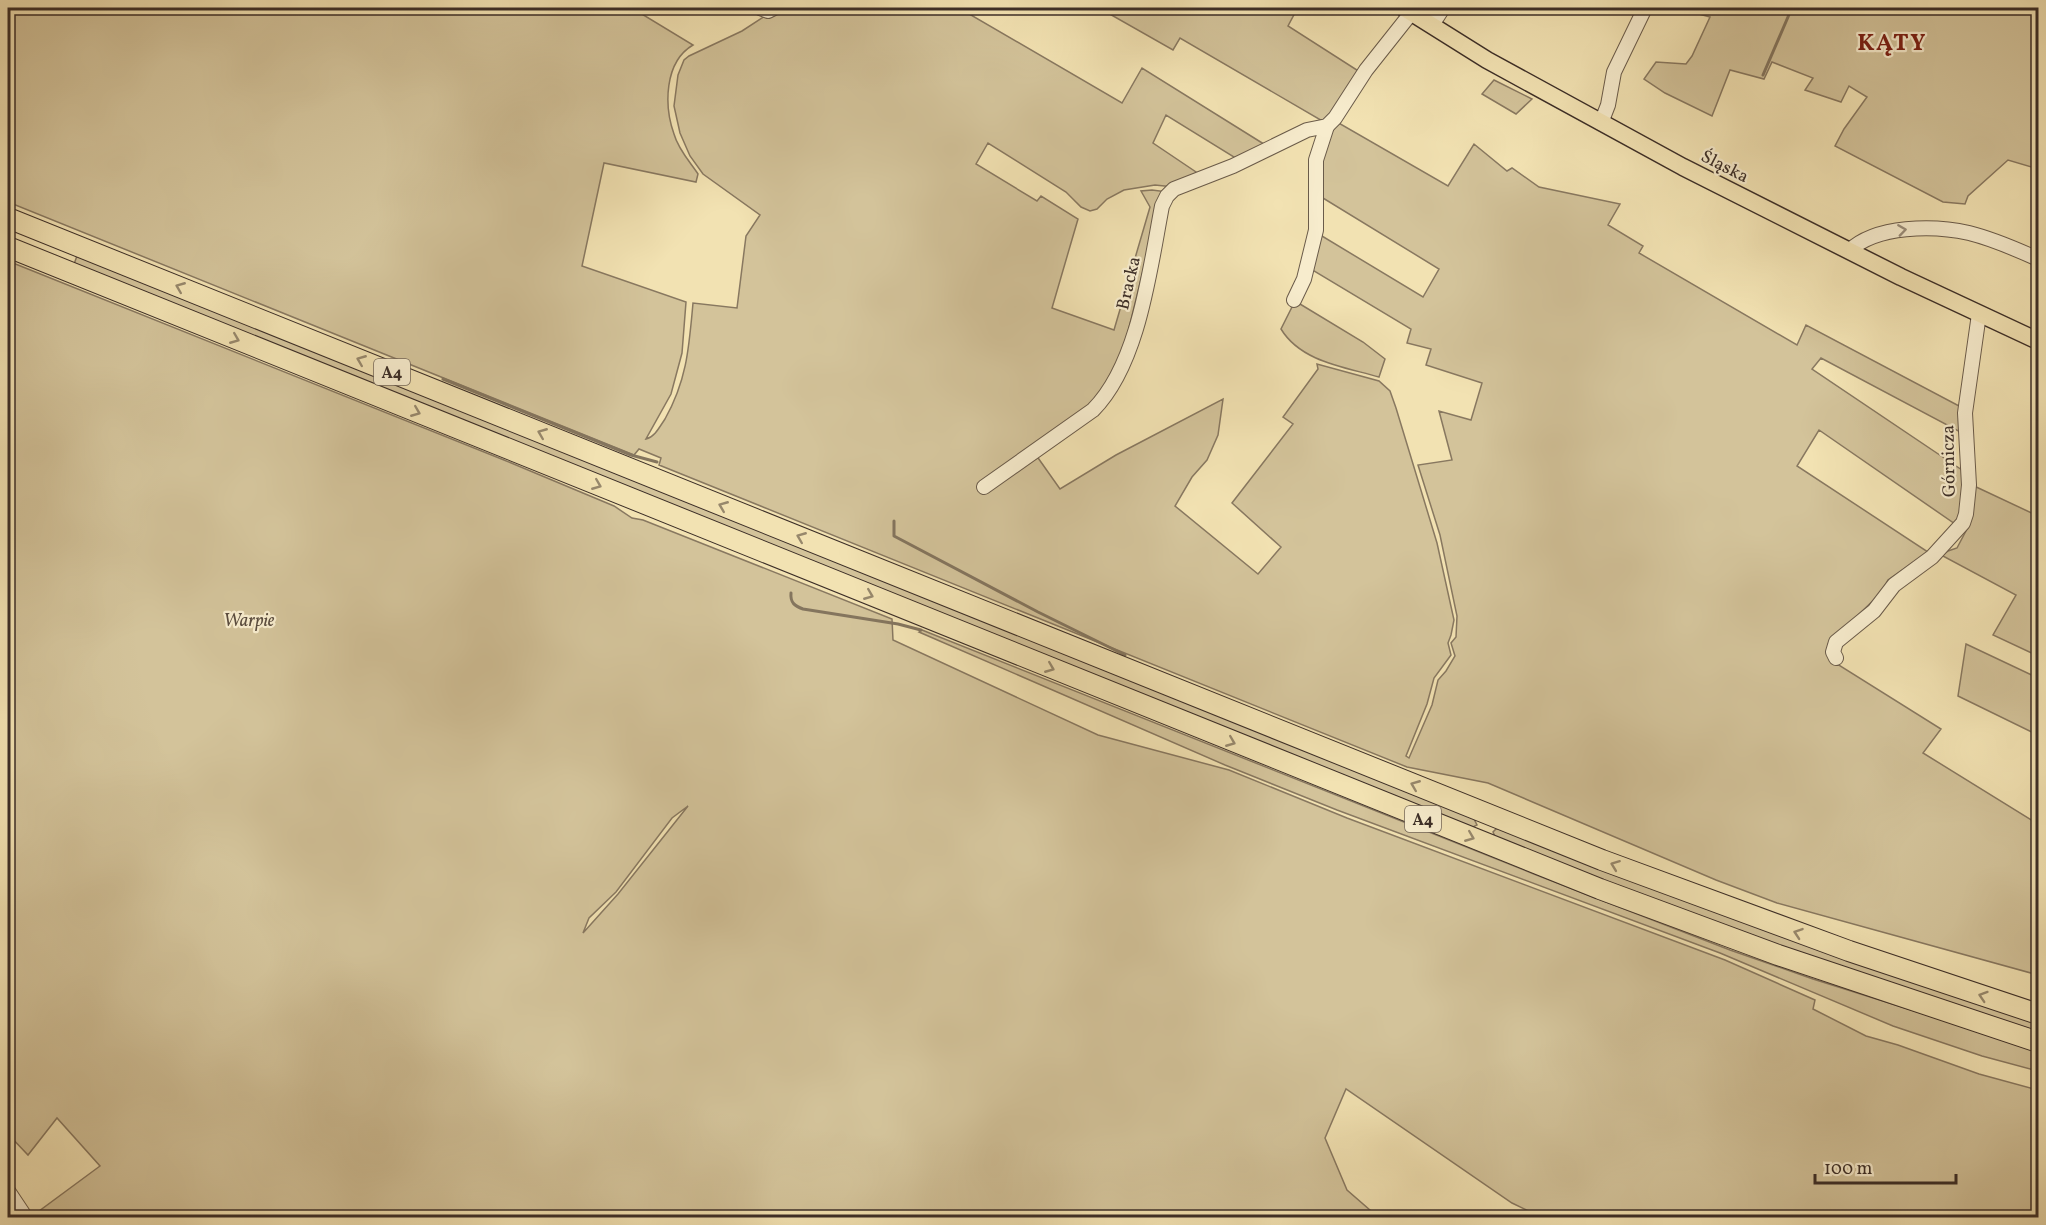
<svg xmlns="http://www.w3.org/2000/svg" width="2046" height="1225" font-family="Vollkorn,serif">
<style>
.green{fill:#d3c39a;stroke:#887860;stroke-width:1.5;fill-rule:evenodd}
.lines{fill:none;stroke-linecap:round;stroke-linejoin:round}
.stream{stroke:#84755e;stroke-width:3}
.minor-casing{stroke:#6a5b4a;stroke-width:16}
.major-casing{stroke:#3c2e27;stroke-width:19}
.highway-casing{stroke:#3c2e27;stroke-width:22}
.minor{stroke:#f7eccd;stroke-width:14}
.major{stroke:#f2e2b2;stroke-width:16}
.highway{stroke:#f2e2b2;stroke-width:20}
.oneway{stroke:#9a8d7a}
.oneway2{stroke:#97886c}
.labels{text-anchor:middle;stroke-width:4.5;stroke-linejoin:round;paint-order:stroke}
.shield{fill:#f7eccd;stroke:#746759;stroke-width:1.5}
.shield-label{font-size:16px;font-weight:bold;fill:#3c2e27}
.street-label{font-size:18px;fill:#3c2e27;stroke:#f7eccd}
.park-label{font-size:18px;font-style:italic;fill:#5a4c3e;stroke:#f7eccd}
.district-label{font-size:24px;font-weight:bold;letter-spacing:1.5px;fill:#7a1f14;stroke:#f7eccd}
</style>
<rect width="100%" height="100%" fill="#f2e2b2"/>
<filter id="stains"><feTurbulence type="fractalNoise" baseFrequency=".00333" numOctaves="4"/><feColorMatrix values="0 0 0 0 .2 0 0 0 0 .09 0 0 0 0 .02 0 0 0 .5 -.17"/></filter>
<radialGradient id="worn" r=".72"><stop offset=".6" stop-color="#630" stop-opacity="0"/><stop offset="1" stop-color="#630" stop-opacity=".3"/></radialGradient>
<!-- green -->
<g class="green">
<path d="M8,8h624l61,37c-29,17 -29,61 -19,89 4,15 16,28 24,40l-2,8 -92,-19 -22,103 104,36 -4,51 -11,41 -25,45c9,-2 14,-13 19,-20 22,-39 24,-72 28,-116l44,5 9,-72 14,-21 -57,-41 -13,-18 -10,-23 -6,-27 4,-31 6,-15 5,-4 53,-25 26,-17 16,-6h175l163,95 20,-35 125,78 -30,13 -71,-44 -13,28 49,33 -28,11 -19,-2 -31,5 -17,9 -10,10 -7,2 -9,-4 -15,-15 -78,-49 -12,21 61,37 4,-5 37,23 -26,89 62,22 36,-123 -9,-16 11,-1 16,2 -10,18 -30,122 -8,24 -23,43 -61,56 24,34 56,-34 107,-56 -5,36 -11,25 -15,17 -17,29 83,68 23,-27 -49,-44 61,-79 -10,-7 35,-48 -1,-5 62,17 11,10 6,17 41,135 17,77 -3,15 -3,8 3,12 -17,23 -7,26 -21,52 3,2 23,-53 6,-25 8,-9 9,-15 -4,-13 5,-6 1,-21 -17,-81 -22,-70 34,-5 -13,-49 32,9 11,-37 -56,-18 5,-16 -24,-6 4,-14 -102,-61 8,-35 106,64 16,-28 -121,-74c0,-32 1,-46 19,-73l111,64 26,-42 33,27 5,-3 27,19 81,17 -12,21 35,21 -4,7 158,92 9,-20 155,82 3,27 -143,-76 -9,11 153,103 -7,54 -139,-96 -22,36 131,86 -40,28 -7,13 -53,51 4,14 5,6 104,65 -18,24 115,71v151l-261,-72 -61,-23 -228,-97 -81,-16 -748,-302 2,-7 -22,-9 -5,6 -626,-253z"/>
<polygon points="1099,8 1295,8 1297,9 1288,26 1360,72 1324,122 1180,38 1173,50"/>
<polygon points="1680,8 2038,8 2038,169 2008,160 1968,196 1965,204 1943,202 1835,146 1844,129 1867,97 1849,86 1841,102 1805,90 1813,78 1772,62 1764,79 1730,70 1712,116 1665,93 1644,79 1656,62 1686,64 1692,56 1710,17 1680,9"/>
<polygon points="1494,80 1532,99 1516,114 1482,94"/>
<polygon points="78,253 1472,815 1477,825 1467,830 73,267"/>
<path d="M8,261l496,199 110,46 18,12 11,2 249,99 1,21 205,95 131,35 118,48 378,142 90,40 -2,9 53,27 32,9 81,29 59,16v127h-497l-29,-14 -166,-114 -21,49 22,52 31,27h-1347l69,-51 -43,-48 -29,37 -20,-21zM688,806l-70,88 -35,39 6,-15 27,-26 56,-74z"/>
<path d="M1295,301l68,41 22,17 -6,18c-34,-10 -78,-15 -98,-48z"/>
<polygon points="1972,485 2038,516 2038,656 1993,635 2016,595 1941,555 1948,551 1957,548 1968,527"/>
<polygon points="922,630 1534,874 1730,950 1813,979 2038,1050 2038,1071 1982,1056 1893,1026 1720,953 1337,810 1225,765 919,632"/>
<polygon points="1966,644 2038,678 2038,735 1958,696"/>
<polygon points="1505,828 2038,1020 2038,1035 1853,974 1497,841 1493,832 1496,829"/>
</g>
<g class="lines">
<!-- stream -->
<g class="stream">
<polyline points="1763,75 1791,10"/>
<polyline points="443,379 631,455 657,462"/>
<polyline points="894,521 894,536 1038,612 1125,655"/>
<path d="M791,593c-1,10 4,13 12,16l95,15 23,6"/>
</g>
<defs>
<g id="minor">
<polyline points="760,8 768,11 774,8"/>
<polyline points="1432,25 1443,8"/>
<polyline points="1601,123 1608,105 1614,72 1645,8"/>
<path d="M1849,251c27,-26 85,-26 120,-18 24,6 47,16 69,26"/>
<polyline points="1294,300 1304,279 1316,230 1316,160 1327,126"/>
<path d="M984,487l109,-77c46,-46 57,-142 69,-204l5,-10 7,-7 59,-23 74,-36 20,-4 8,-8 31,-48 46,-58"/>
<polyline points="1836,658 1833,652 1836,642 1874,611 1894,585 1932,557 1963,523 1966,514 1969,485 1965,413 1979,314"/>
<polyline points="8,1191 26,1218"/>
</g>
<polyline id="major" points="1404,8 1487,60 1683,167 1901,277 2038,341"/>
<g id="highway">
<polyline points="8,218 1602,860 1849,951 2038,1014"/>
<polyline points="8,247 1600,889 1778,955 2038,1042"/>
</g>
</defs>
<!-- minor casing -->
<use href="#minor" class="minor-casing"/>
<!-- major casing -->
<use href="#major" class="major-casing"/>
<!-- highway casing -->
<use href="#highway" class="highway-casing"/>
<!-- minor -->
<use href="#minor" class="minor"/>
<!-- major -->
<use href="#major" class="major"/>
<!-- highway -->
<use href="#highway" class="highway"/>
</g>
<!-- one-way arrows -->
<defs><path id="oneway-chevron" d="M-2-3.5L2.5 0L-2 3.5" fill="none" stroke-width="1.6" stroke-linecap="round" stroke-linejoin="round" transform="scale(1.5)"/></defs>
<use class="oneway" href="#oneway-chevron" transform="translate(1902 230) rotate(-8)"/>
<g class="oneway2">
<use href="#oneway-chevron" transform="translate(180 287) rotate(-158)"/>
<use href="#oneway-chevron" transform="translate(235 339) rotate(22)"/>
<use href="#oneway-chevron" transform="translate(361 360) rotate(-158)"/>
<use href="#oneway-chevron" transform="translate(416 412) rotate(22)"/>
<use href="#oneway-chevron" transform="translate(542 433) rotate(-158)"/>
<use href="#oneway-chevron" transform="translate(597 485) rotate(22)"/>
<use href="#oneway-chevron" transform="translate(723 506) rotate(-158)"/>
<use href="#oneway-chevron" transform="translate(801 537) rotate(-158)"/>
<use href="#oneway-chevron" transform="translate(869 595) rotate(22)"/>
<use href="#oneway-chevron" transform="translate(1050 668) rotate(22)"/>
<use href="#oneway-chevron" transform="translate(1231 742) rotate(22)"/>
<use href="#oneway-chevron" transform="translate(1415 785) rotate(-158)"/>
<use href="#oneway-chevron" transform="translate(1470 837) rotate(22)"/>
<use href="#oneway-chevron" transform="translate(1615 865) rotate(-159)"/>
<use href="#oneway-chevron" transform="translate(1798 933) rotate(-161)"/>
<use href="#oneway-chevron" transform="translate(1983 996) rotate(-162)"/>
</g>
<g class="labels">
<!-- shield labels -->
<g class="shield">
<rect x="374" y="359" width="36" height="26" rx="4.5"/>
<rect x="1405" y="806" width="36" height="26" rx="4.5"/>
</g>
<g class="shield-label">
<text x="392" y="378">A4</text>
<text x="1423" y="825">A4</text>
</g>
<!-- street labels -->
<g class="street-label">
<text transform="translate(1725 166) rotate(27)" y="6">Śląska</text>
<text transform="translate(1128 283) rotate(-77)" y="6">Bracka</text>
<text transform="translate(1948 461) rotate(-91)" y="6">Górnicza</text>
</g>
<!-- park labels -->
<g class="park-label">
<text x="249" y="626">Warpie</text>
</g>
<!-- district labels -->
<g class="district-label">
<text x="1892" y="50">KĄTY</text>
</g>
</g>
<!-- margin -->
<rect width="2046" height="1225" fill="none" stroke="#f2e2b2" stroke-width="30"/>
<rect x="9" y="9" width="2028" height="1207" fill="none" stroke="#3c2e27" stroke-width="3"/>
<rect x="15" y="15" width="2016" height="1195" fill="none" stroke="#3c2e27" stroke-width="1.5"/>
<!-- scale -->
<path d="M1815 1174v9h141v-9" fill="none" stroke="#3c2e27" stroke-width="3"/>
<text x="1824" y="1174" font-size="18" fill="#3c2e27" stroke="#f7eccd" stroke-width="4.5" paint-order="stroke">100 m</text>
<rect width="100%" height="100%" filter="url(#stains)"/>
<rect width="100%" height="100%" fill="url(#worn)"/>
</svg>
